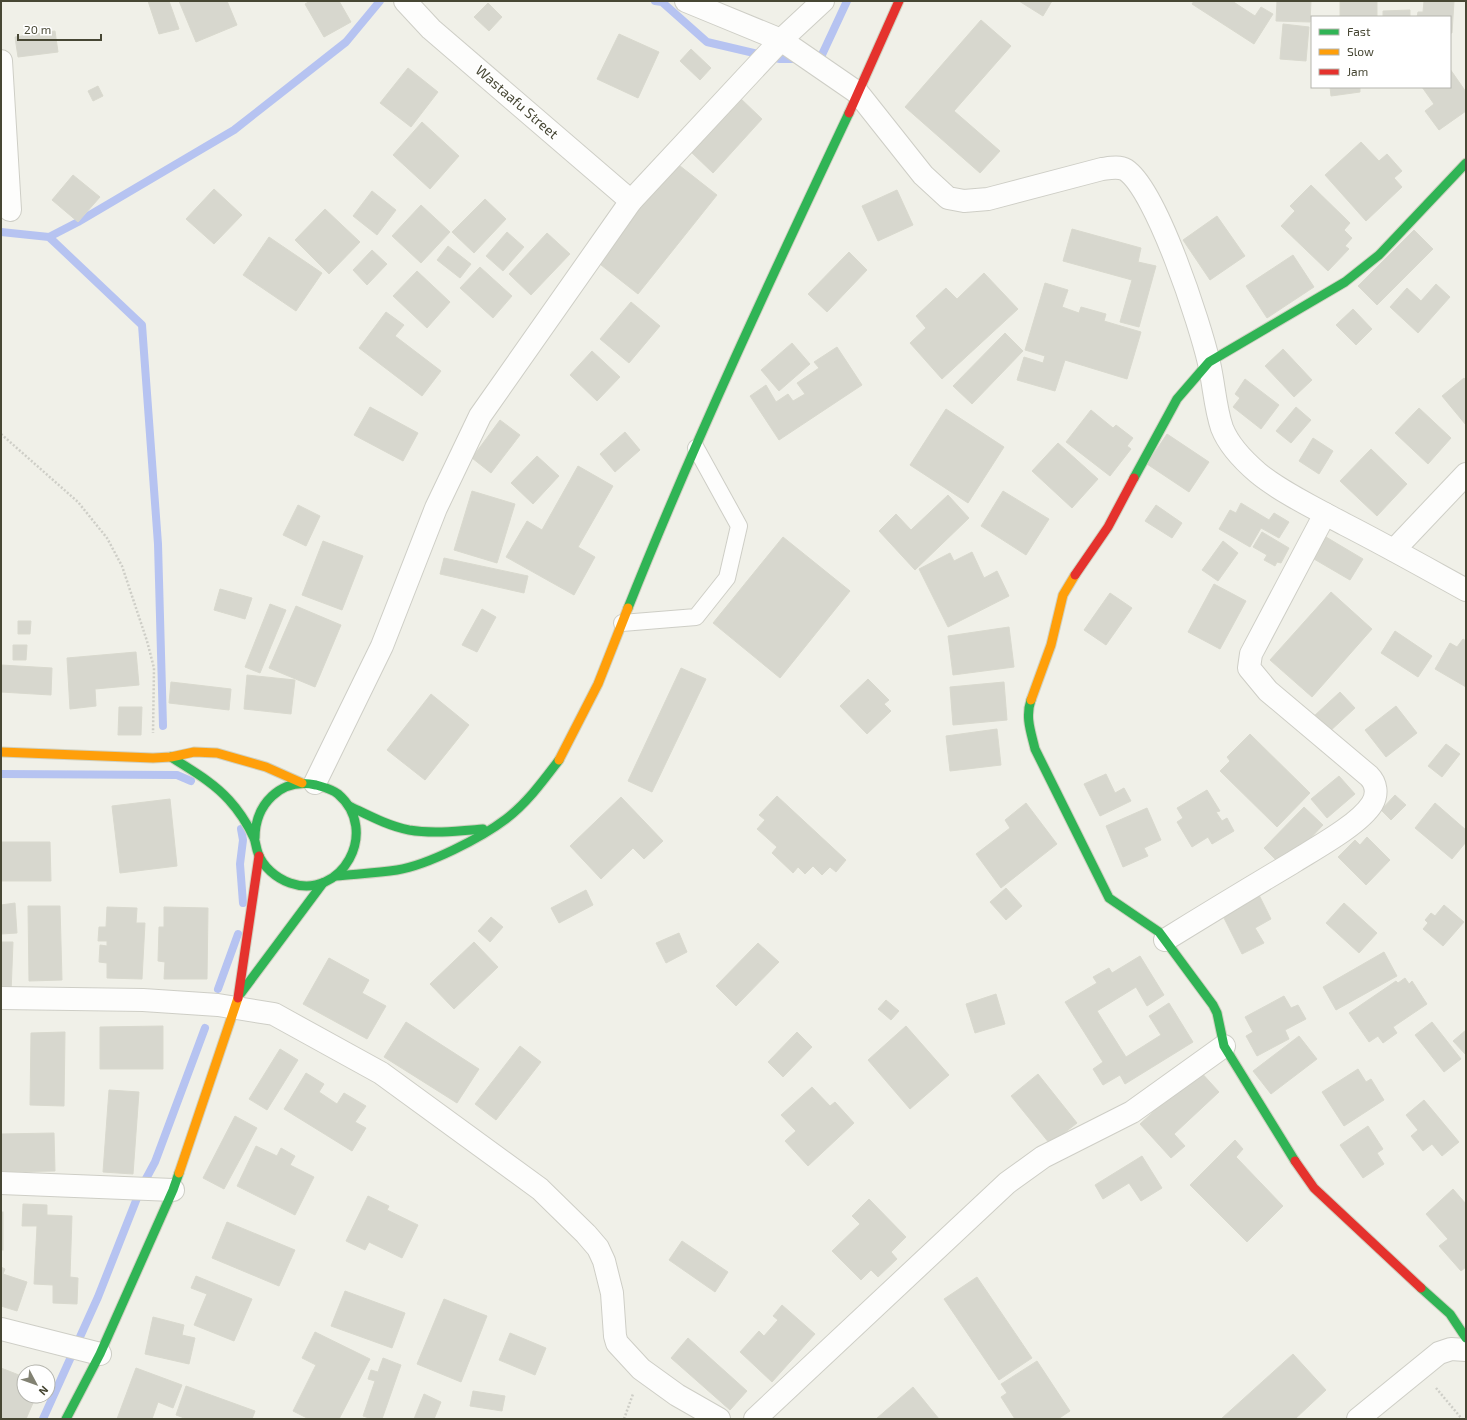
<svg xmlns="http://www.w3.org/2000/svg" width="1467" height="1420" font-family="'Exo 2',sans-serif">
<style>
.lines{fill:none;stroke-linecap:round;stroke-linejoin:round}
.stream{stroke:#b6c3f1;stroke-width:8}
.building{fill:#d7d7ce;stroke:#d9d9ce}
.lane-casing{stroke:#cecec6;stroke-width:18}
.street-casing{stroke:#cecec6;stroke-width:24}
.fast-casing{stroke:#d0d1c1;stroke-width:11}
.slow-casing{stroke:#d0d1c1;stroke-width:11}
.jam-casing{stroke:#d0d1c1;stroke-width:11}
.path{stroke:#cecec7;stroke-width:2.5;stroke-dasharray:2 2;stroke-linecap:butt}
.lane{stroke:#fdfdfc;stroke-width:16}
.street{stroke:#fdfdfc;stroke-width:22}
.fast{stroke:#30b455;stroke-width:9}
.slow{stroke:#ff9f0a;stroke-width:9}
.jam{stroke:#e5322d;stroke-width:9}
.labels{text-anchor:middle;stroke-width:3;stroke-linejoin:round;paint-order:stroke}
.street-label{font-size:14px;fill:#474734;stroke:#fff}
</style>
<rect width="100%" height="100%" fill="#f0f0e8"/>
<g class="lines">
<!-- stream -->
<g class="stream">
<polyline points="655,1 662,2 707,42 780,59 799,59"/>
<polyline points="815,59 820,59 847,1"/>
<polyline points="1,232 49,237 142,325 158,544 163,726"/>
<polyline points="49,237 78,222 234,130 346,42 380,1"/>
<polyline points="1,774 177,775 191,781"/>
<polyline points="241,829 243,840 240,864 243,903"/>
<polyline points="218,989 238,934"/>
<polyline points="43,1419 98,1297 141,1188 155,1162 205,1028"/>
</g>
</g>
<!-- building -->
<g class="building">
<polygon points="148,1 169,1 179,29 159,34"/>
<polygon points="179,1 227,1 237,25 196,42"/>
<polygon points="310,1 339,1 351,22 324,37 305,4"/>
<polygon points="1019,1 1052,1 1043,16"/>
<polygon points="1194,1 1232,1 1255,16 1261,7 1273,14 1254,44 1192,4"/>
<polygon points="1277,1 1311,1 1310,22 1276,21"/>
<rect x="1340" y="1" width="37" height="16"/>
<polygon points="1424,1 1454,1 1452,33 1450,33 1450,17 1417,17 1418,12 1423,12"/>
<polygon points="488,3 502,17 489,31 474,17"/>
<polygon points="1410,10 1410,17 1383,17 1383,11"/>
<polygon points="981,20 1011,46 954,111 1000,151 980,173 905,107"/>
<polygon points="1283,24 1309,27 1306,61 1280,59"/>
<polygon points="55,31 58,52 18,57 15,37"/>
<polygon points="619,34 659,52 638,98 597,79"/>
<polygon points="691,49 711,68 700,80 680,61"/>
<polygon points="408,68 438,92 411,127 380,103"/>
<polygon points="1450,69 1466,92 1466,111 1439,130 1425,111 1434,104 1422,87 1450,87"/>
<polygon points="98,86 103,96 93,101 88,91"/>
<polygon points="1330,87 1360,87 1360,92 1331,96"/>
<polygon points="739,97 762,119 713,173 690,151"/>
<polygon points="422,122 459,156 430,189 393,155"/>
<polygon points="1361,142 1379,161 1387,154 1402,171 1394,178 1402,187 1366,221 1325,175"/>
<polygon points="675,162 717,195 638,294 596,261"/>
<polygon points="73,175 100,197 78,222 52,200"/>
<polygon points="1311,185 1350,223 1344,230 1352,238 1345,246 1349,249 1328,271 1281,226 1295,211 1290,206"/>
<polygon points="214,189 242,215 214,244 186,219"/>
<polygon points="897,190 913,225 878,241 862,206"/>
<polygon points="372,191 396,210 377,235 353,216"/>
<polygon points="485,199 506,219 474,253 452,232"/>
<polygon points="421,205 450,232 421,263 392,236"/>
<polygon points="325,209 360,242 329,274 295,240"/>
<polygon points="1217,216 1245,256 1210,280 1183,240"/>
<polygon points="1072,229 1141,248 1138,262 1156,266 1139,327 1120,322 1132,280 1063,261"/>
<polygon points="1414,230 1433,249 1377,305 1358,286"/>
<polygon points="507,232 524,247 503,271 486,256"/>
<polygon points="547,233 570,254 531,295 509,274"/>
<polygon points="269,237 322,273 296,311 243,275"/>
<polygon points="448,246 471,264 460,278 437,260"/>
<polygon points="372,250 387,264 367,285 353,270"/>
<polygon points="849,252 867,270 827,312 808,294"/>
<polygon points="1293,255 1314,287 1267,318 1246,286"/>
<polygon points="480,267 512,296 493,318 460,288"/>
<polygon points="417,271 450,302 427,328 393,296"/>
<polygon points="984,273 1018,309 942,379 910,343 926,328 916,316 946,288 957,299"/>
<polygon points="1045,283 1068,290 1062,307 1079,313 1081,307 1106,314 1104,321 1141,332 1127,379 1065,360 1055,391 1017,380 1024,357 1043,363 1045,356 1025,350"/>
<polygon points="1436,284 1450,297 1418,333 1390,307 1407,288 1421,301"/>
<polygon points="631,302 660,326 629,363 600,339"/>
<polygon points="1353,309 1372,329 1356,345 1336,325"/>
<polygon points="386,312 404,325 395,336 441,371 422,396 359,348"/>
<polygon points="1005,333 1023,351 972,404 953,386"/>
<polygon points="792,343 810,364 779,391 761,370"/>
<polygon points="837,347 862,385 779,440 750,396 766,385 776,402 788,394 793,401 805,394 797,383 819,368 814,362"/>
<polygon points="1283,349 1312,380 1294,397 1265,366"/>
<polygon points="592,351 620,377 597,401 570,375"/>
<polygon points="1464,378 1466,380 1466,425 1442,396"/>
<polygon points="1245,379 1279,405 1261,429 1233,407 1240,398 1235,394"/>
<polygon points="370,407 418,433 403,461 354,435"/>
<polygon points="1296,407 1311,420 1291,443 1276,431"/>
<polygon points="1419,408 1451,438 1428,464 1395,433"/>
<polygon points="946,409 1004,447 968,503 910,465"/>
<polygon points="1091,410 1113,428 1116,425 1133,438 1127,446 1131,449 1110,476 1066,442"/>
<polygon points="500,420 520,435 491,473 472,458"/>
<polygon points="625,432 640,450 615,472 600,454"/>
<polygon points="1167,434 1209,462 1189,492 1147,464"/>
<polygon points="1313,438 1333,451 1319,474 1299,461"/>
<polygon points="1058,443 1098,479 1072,508 1032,471"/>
<polygon points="1371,449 1407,484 1377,516 1340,481"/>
<polygon points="537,456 559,476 533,504 511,483"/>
<polygon points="578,466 613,486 578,547 595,557 574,595 506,557 527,521 542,530"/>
<polygon points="472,491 515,504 497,563 454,550"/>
<polygon points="1003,491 1049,519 1026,555 981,526"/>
<polygon points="948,495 969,518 915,570 879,531 896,514 911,530"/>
<polygon points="1241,503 1269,520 1274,513 1289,522 1279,538 1261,528 1250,547 1219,529 1230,510 1236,513"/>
<polygon points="298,505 320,516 306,546 283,535"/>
<polygon points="1156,505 1182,523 1172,538 1145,521"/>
<polygon points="1262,532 1289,548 1281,563 1277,562 1275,566 1264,560 1267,555 1253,547"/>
<polygon points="783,537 850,591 780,678 713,623"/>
<polygon points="1326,537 1363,559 1350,580 1314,559"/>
<polygon points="323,541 363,556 342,610 302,595"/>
<polygon points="1223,541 1238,553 1218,581 1202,570"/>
<polygon points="972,552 984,578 997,571 1009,596 948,627 919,569 950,553 954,561"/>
<polygon points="444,558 528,576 524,593 440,574"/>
<polygon points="1214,584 1246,601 1220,649 1188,632"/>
<polygon points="220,589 252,598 245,619 214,610"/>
<polygon points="1331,592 1372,629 1312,697 1270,660"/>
<polygon points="1110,593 1132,608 1106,645 1084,630"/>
<polygon points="270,604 286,610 260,673 245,667"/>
<polygon points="296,606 341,625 315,687 269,668"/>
<polygon points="482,609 496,617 477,652 462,645"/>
<polygon points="18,621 31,621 30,634 18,634"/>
<polygon points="1009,627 1014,667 953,675 948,636"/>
<polygon points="1395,631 1432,656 1418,677 1381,653"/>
<polygon points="1463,639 1466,641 1466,687 1435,669 1450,643 1457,647"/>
<polygon points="13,645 27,645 26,660 13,660"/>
<polygon points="136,652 139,685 95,689 96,706 70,709 67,658"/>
<polygon points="1,665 52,668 51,695 1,692"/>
<polygon points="681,668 706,679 652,792 628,781"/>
<polygon points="247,675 295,680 291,714 244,709"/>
<polygon points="868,679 889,700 884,704 891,711 867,734 840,706"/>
<polygon points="171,682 231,689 229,710 169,703"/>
<polygon points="1004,682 1007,720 953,725 950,687"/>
<polygon points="1340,692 1355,708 1328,733 1313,717"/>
<polygon points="431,694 469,725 425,780 387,750"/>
<polygon points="1396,706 1417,733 1386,757 1365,730"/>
<polygon points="119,707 142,707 141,735 118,735"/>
<polygon points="997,729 1001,765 950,771 946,736"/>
<polygon points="1250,734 1310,793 1277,827 1220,771 1230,761 1227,757"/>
<polygon points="1446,744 1460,754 1442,777 1428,766"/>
<polygon points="1106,774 1115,793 1124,788 1131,801 1100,816 1084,784"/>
<polygon points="1339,776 1355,794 1327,818 1311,799"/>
<polygon points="1207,790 1220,811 1216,812 1222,821 1227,818 1234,831 1212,844 1208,837 1192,847 1177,822 1183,818 1177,808"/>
<polygon points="1395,795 1406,805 1391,820 1381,810"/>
<polygon points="777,796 846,860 836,872 830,867 822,875 813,866 805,874 798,867 793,873 772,853 777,847 757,829 765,820 759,815"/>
<polygon points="621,797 663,841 644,859 633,848 601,879 570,846"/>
<polygon points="170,799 177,866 120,873 112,806"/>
<polygon points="1026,803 1057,844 1001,888 976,854 1010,828 1005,820"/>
<polygon points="1435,803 1466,830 1466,842 1452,859 1415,828"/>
<polygon points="1304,807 1323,825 1290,860 1284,854 1277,861 1264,848"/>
<polygon points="1147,808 1161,840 1144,848 1148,856 1123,867 1106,826"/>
<polygon points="1367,837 1390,860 1366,885 1338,857 1355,840 1360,845"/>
<polygon points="1,842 50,842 51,881 1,881"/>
<polygon points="1006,888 1022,906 1006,920 990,902"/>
<polygon points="586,890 593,905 559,923 551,908"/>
<polygon points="1257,891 1271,919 1255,928 1264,943 1242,954 1222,914"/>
<polygon points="15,903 17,933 1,934 1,905"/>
<polygon points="1344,903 1377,933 1359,953 1326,923"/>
<polygon points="1444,905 1464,922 1443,946 1423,929 1428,923 1425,920 1431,913 1435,916"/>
<polygon points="28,906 60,906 62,980 29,981"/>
<polygon points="107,907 137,908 136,923 145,923 142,979 107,978 107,963 99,962 100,945 107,946 107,941 98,941 99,927 106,927"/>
<polygon points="164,907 208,908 207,979 164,979 165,962 158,961 159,927 164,927"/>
<polygon points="491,917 503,927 490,942 478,931"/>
<polygon points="679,933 687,952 666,963 656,943"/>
<polygon points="1,942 13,942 11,993 1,993"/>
<polygon points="474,942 498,967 454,1009 430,984"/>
<polygon points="758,943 779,962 736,1006 716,986"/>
<polygon points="1384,952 1397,976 1336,1010 1323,987"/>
<polygon points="1140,956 1164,995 1147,1006 1136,987 1097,1011 1126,1057 1161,1035 1149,1016 1169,1003 1193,1042 1125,1084 1120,1075 1103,1085 1093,1069 1103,1062 1065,1002 1097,983 1093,977 1109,968 1112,973"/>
<polygon points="329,958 369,980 362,993 386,1006 367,1039 303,1004"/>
<polygon points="1405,978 1409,984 1412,981 1427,1004 1393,1027 1397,1033 1383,1043 1378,1036 1369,1042 1349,1013 1396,981 1398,983"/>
<polygon points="996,994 1005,1024 975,1033 966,1004"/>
<polygon points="1284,996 1291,1008 1298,1005 1306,1019 1285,1030 1289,1039 1257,1056 1246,1036 1253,1032 1245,1017"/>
<polygon points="886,1000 899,1011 891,1020 878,1009"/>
<polygon points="406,1022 479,1069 457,1103 384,1057"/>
<polygon points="1432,1022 1461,1059 1444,1072 1415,1035"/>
<polygon points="163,1026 163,1069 100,1069 100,1027"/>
<polygon points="906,1026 949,1075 910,1109 868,1060"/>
<polygon points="1466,1030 1466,1055 1453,1041"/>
<polygon points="65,1032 64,1106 30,1105 31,1033"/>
<polygon points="797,1032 812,1047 783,1077 768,1062"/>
<polygon points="1299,1036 1317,1059 1271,1094 1253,1071"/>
<polygon points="520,1046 541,1062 496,1120 475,1104"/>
<polygon points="280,1049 298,1060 267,1110 249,1099"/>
<polygon points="1358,1069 1366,1082 1371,1079 1384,1100 1344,1126 1322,1092"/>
<polygon points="1199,1070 1219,1092 1174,1134 1185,1146 1171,1158 1140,1124"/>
<polygon points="306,1073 324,1084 319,1092 337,1104 344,1093 366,1106 355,1122 366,1128 352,1151 284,1109"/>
<polygon points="1038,1074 1077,1123 1050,1144 1011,1096"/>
<polygon points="812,1087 830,1106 835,1102 854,1123 808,1166 785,1141 796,1131 781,1115"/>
<polygon points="109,1090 139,1092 133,1174 103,1172"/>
<polygon points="1424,1100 1459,1142 1442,1156 1432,1144 1423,1151 1411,1136 1418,1130 1406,1115"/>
<polygon points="235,1116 257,1128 224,1189 203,1178"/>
<polygon points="1368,1126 1383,1149 1377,1153 1384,1164 1363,1178 1340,1145"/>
<polygon points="54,1133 55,1171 1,1172 1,1134"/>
<polygon points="1235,1140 1243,1149 1236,1157 1283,1206 1247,1242 1190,1185"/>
<polygon points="256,1146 277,1156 281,1148 295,1156 290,1165 314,1177 295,1215 237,1186"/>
<polygon points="1142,1156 1162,1188 1141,1201 1129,1183 1103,1199 1095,1185"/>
<polygon points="1453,1189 1466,1204 1466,1267 1461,1271 1439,1246 1448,1239 1426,1214"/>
<polygon points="368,1196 389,1206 387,1210 418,1225 402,1258 369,1242 365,1250 346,1241"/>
<polygon points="869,1199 906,1237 891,1252 897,1259 878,1277 871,1270 861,1280 832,1251 860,1224 852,1216"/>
<polygon points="23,1204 47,1205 47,1215 72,1216 70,1277 78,1278 77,1304 53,1303 53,1285 34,1284 37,1226 22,1226"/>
<rect x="1" y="1212" width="2" height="38"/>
<polygon points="227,1222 295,1250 279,1286 212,1258"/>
<polygon points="682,1241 728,1272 715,1292 669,1260"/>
<polygon points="1,1267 5,1269 3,1274 27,1282 17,1311 1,1306"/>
<polygon points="196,1276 252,1299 234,1341 194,1325 207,1294 191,1288"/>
<polygon points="977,1277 1032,1358 999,1380 944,1299"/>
<polygon points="345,1291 405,1313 392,1348 331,1326"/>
<polygon points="444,1299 487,1316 461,1382 417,1364"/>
<polygon points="782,1305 815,1334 772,1382 740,1352 759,1331 764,1336 778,1320 773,1316"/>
<polygon points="153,1317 184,1325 182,1335 195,1338 189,1364 145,1354"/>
<polygon points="315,1332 370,1359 339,1419 309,1419 293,1411 316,1365 302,1358"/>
<polygon points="510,1333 546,1348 535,1375 499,1360"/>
<polygon points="688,1338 747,1391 730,1410 671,1358"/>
<polygon points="1293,1354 1326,1390 1295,1419 1221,1419"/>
<polygon points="383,1358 401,1365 382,1419 372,1419 363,1416 375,1381 368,1379 371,1370 378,1372"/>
<polygon points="1037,1361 1070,1411 1058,1419 1015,1419 1001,1397 1007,1393 1001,1384"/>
<polygon points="1,1368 24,1377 24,1396 36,1396 26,1419 1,1419"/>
<polygon points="136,1368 182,1385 173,1408 158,1402 152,1419 117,1419"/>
<polygon points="186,1386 255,1411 252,1419 187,1419 176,1415"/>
<polygon points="913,1387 939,1419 876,1419"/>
<polygon points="473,1391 505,1396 502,1411 470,1406"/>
<polygon points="424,1394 441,1402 434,1419 414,1419"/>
</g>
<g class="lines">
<defs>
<polyline id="lane" points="622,623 696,617 727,578 739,526 696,448"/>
<g id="street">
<polyline points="405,1 431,29 631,201"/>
<path d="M686,1l95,39 77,53 65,82 25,23 16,3 24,-2 114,-30c8,-1 17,-3 24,1 31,21 74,154 83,193 5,21 6,45 13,65 7,18 22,33 36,45 23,19 62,38 88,52 41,21 80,43 120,65"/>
<polyline points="1,61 10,210"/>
<polyline points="1394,550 1466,474"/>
<polyline points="315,783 382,646 436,508 480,416 631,201 781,40 823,1"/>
<path d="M1165,940c42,-26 85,-52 127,-77 22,-14 67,-38 80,-59 6,-10 4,-21 -3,-28l-101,-85 -19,-23 2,-14 74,-140"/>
<polyline points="1,998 143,1000 218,1005 274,1014 381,1073 540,1189 586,1234 598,1248 604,1261 612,1293 615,1336 617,1343 641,1369 677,1395 719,1419"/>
<polyline points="1,1183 173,1190"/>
<polyline points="1,1329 100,1354"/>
<polyline points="755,1419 1007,1183 1043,1157 1132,1112 1224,1046"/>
<polyline points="1358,1419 1439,1353 1451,1349 1466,1350"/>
</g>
<g id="fast">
<polyline points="1134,478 1177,399 1209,362 1345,282 1379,255 1466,163"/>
<path d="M628,608c67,-168 144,-332 221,-495"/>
<path d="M1031,700c-6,17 0,32 4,49l74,149 50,34 54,73 4,8 7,33 71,115"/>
<path d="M171,757c20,13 42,25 58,43 10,11 19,25 25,38 2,5 2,10 4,15 5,14 18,25 32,30 51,18 91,-52 48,-89 -6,-5 -15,-7 -22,-9 -36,-8 -61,20 -61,53"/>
<path d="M349,806c19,9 39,20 60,24 24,4 50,1 74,-1"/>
<path d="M336,876c20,-2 41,-3 61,-6 31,-5 84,-32 109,-51 21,-16 37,-38 53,-59"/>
<polyline points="241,993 323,883"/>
<polyline points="1421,1288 1450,1314 1466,1338"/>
<polyline points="66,1419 100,1354 173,1190 179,1173"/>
</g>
<g id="slow">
<polyline points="1031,700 1051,645 1063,595 1075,575"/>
<polyline points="1,752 153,758 171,757 194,752 217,753 266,767 302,783"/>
<polyline points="559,760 598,684 628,608"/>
<polyline points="179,1173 238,998"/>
</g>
<g id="jam">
<polyline points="849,113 899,1"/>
<polyline points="1075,575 1108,527 1134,478"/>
<polyline points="238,998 259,856"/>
<polyline points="1295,1161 1314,1188 1421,1288"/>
</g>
</defs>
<!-- lane casing -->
<use href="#lane" class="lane-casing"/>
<!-- street casing -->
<use href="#street" class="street-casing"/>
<!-- fast casing -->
<use href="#fast" class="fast-casing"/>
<!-- slow casing -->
<use href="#slow" class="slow-casing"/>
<!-- jam casing -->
<use href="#jam" class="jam-casing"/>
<!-- path -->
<g class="path">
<polyline points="1,434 78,502 107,538 122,566 147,641 154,668 153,733"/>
<polyline points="1436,1388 1462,1419"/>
<polyline points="624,1419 633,1394"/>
</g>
<!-- lane -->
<use href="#lane" class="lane"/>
<!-- street -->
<use href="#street" class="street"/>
<!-- fast -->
<use href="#fast" class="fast"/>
<!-- slow -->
<use href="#slow" class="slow"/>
<!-- jam -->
<use href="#jam" class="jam"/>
</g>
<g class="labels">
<!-- street labels -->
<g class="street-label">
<text transform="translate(517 102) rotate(41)" y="5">Wastaafu Street</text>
</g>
</g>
<!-- border -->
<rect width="1467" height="1420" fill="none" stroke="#474734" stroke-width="4"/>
<!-- legend -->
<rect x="1311" y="16" width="140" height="72" fill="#ffffff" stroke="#b5b5ae"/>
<rect x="1319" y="29" width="20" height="6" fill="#30b455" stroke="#b5b5ae"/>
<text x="1347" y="36" font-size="12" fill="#474734">Fast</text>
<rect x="1319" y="49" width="20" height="6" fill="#ff9f0a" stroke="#b5b5ae"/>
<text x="1347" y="56" font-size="12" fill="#474734">Slow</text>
<rect x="1319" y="69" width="20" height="6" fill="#e5322d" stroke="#b5b5ae"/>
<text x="1347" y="76" font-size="12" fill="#474734">Jam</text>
<!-- north arrow -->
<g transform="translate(36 1384) rotate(131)"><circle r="19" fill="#ffffff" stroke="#b5b5ae"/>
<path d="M0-3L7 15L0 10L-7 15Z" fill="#828273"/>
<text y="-6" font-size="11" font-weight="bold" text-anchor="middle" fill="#474734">N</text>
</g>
<!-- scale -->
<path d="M18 34v6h83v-6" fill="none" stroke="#474734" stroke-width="2"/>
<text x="24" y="34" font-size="12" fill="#474734" stroke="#ffffff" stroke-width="3" paint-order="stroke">20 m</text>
</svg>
